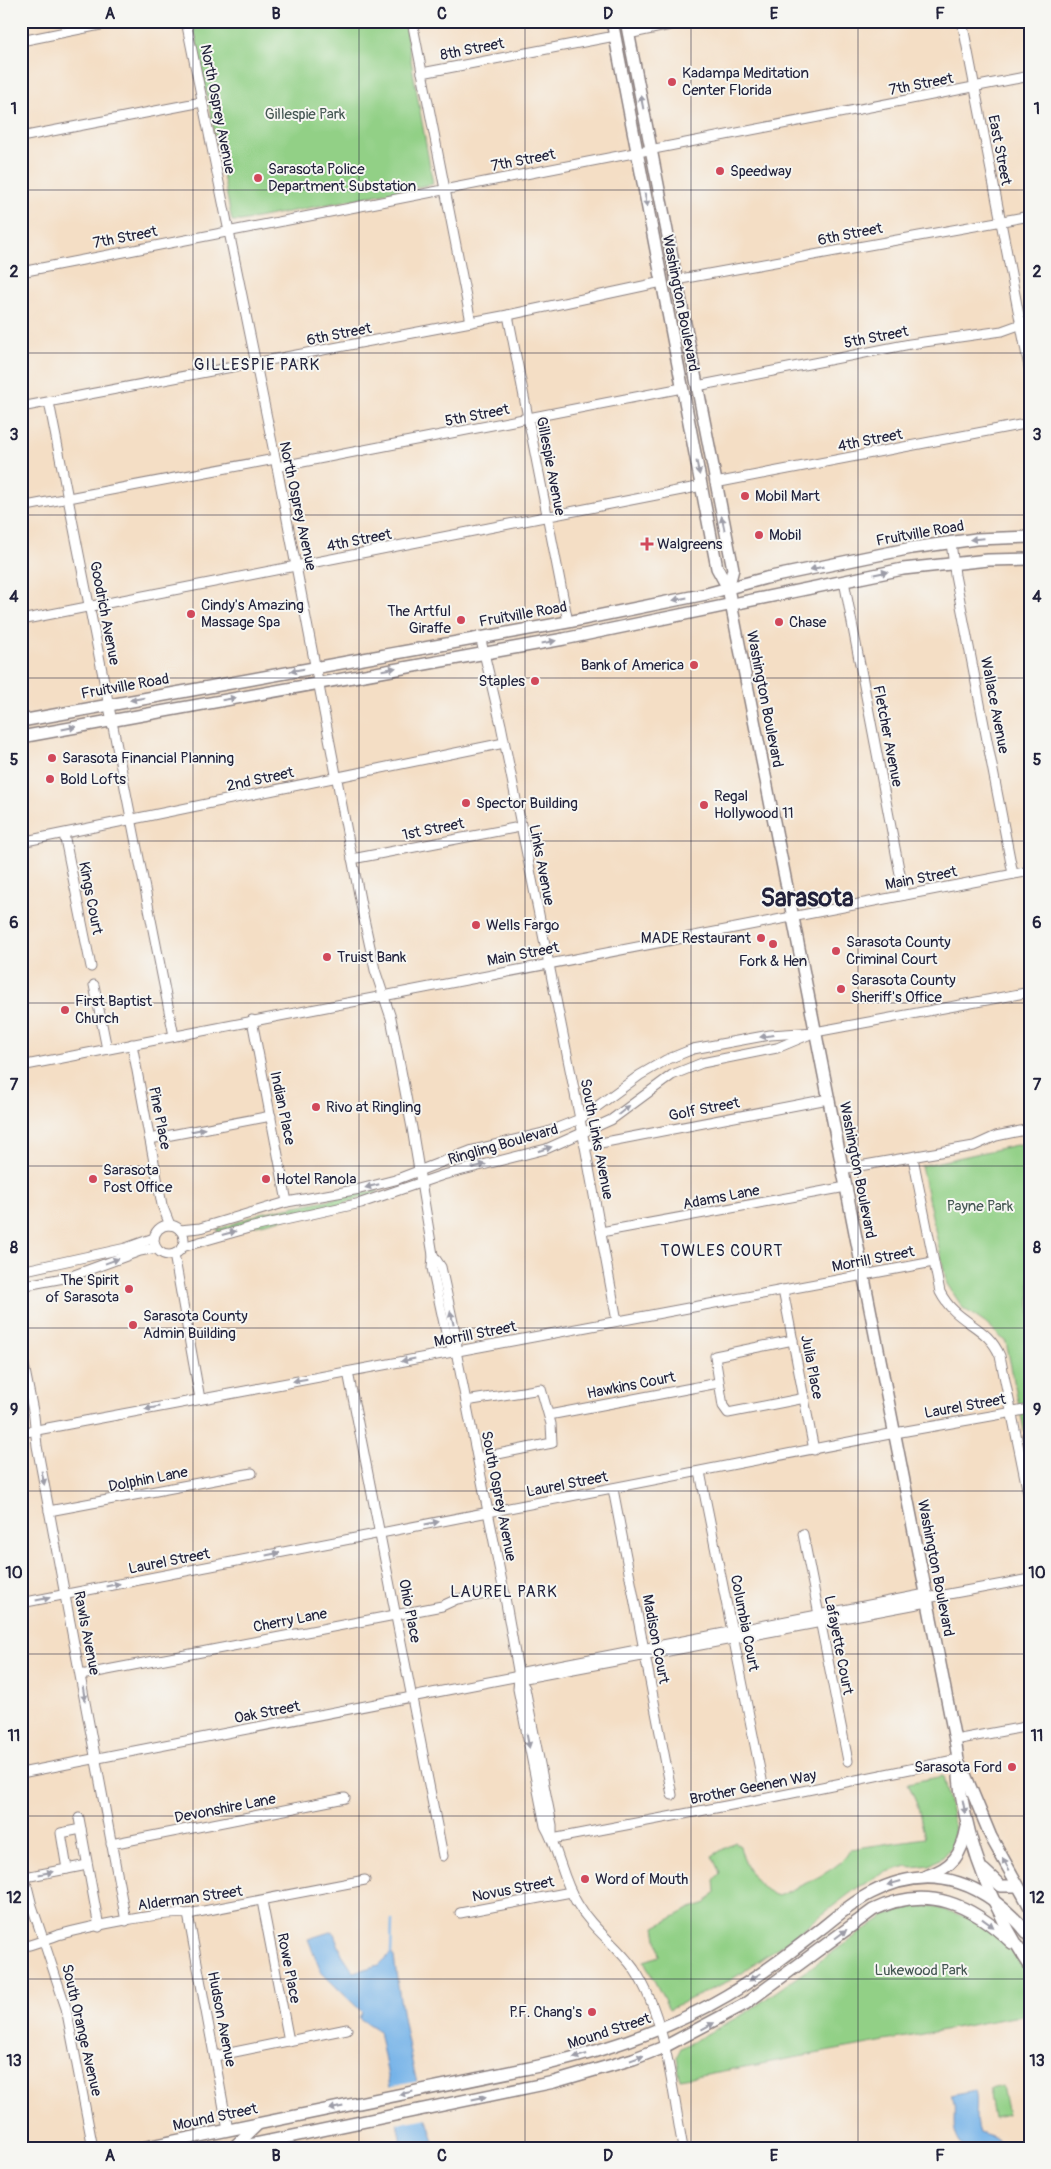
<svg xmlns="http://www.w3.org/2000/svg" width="1051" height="2169" font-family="Pangolin,sans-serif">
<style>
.green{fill:#92d086;stroke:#5a7960}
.water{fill:#76b3e8;stroke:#4c6a92}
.pier{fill:#f4dec5}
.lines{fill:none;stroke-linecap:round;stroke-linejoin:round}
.stream{stroke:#76b3e8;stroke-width:2.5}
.minor-casing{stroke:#8b8080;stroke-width:11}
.major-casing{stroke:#8b8080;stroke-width:14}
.minor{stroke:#fff;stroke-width:9}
.major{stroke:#fff;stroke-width:11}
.oneway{fill:#9c9ca7}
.grid{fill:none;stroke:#22223b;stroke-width:1;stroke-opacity:0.55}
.poi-dot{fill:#d1495b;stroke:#f6f6f2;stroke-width:2}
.labels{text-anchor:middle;stroke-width:4;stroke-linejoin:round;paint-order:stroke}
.street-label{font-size:15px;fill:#22223b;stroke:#f6f6f2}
.poi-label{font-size:15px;fill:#22223b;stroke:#f6f6f2;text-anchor:start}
.park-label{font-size:15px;fill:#445652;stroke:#f6f6f2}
.neighbourhood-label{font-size:16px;letter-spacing:1px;fill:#22223b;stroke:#f6f6f2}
.town-label{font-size:25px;font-weight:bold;fill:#22223b;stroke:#f6f6f2}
.neatline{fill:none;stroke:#22223b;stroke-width:2}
.grid-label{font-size:16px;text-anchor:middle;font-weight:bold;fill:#22223b}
</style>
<rect width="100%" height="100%" fill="#f6f6f2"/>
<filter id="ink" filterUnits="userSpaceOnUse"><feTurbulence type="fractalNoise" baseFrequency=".02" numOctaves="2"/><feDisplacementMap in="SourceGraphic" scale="10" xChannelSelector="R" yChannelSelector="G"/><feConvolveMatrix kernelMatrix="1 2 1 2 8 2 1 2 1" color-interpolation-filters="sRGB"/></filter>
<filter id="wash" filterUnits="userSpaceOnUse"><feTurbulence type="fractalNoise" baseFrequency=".0096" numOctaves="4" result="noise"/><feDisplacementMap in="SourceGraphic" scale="20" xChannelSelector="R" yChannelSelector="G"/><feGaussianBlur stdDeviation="1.12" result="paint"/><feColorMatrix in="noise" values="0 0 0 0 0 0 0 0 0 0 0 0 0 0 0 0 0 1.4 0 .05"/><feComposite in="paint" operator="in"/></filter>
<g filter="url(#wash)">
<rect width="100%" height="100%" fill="#f4dec5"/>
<!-- green -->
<g class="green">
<polygon points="192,21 404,21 433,184 241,221 232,221"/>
<polygon points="1030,1142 1030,1459 1006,1342 985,1323 963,1308 947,1284 921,1166"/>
<polygon points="378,1190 378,1192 337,1206 219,1234 217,1230 261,1213"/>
<path d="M943,1776l12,53 -4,19 -8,9 -13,8 -18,2 -5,-1 -23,7 -27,15 -71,54 -55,38 -62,29 -25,-48 16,-5 -5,-29 36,-19 15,-5 9,-11 -1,-12 6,-7 -8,-17 23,-14 5,4c4,20 17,43 38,50 19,-9 66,-27 72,-47l75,-11 -7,-31 -10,-24z"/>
<polygon points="933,1906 969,1918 1000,1939 1015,1956 1030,1975 1030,2014 680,2079 677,2056 681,2048 747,2012 886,1915 915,1907"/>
<polygon points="1002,2086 1008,2115 994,2118 989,2089"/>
</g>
<!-- water -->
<g class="water">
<path d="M333,1931l9,23 12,18 25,-7 12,-12 3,4c8,64 21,129 42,191h-34l-23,-117 -20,-13 3,-6 -41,-40 -13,-33z"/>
<path d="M975,2090c4,15 -2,28 4,43l19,6 7,9h-41c-18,-19 -4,-38 -13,-53z"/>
</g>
<!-- pier -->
<polygon class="pier" points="420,2081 428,2118 395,2124 388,2087"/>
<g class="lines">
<!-- stream -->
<polyline class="stream" points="391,1953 392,1920"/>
</g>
</g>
<g filter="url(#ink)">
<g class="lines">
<defs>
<g id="minor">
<polyline points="186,21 277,467 362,910 375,970 391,1018 412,1128 433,1255 432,1268 448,1342 456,1351"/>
<polyline points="412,21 471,322"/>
<polyline points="962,21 1030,372"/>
<polyline points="628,34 689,21"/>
<polyline points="21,41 120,21"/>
<polyline points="422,73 615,36"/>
<polyline points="21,137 202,102"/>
<polyline points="21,272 1030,76"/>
<polyline points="675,280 1030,216"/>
<polyline points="508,315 568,622"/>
<polyline points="697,386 910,344 1002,331 1030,321"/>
<polyline points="49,402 174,1036"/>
<polyline points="21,407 508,315 662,282"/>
<polyline points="277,467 682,388"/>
<polyline points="715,483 1030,423"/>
<polyline points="21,507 275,459"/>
<polyline points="951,542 955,575 1013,874"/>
<polyline points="844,581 904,895"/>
<polyline points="21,620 702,486"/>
<polyline points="480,636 501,725 580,1119 617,1321"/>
<polyline points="64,834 91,967"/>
<polyline points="21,842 504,743"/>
<polyline points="352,859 520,827"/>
<polyline points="94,985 107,1049"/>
<polyline points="252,1020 287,1202"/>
<polyline points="132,1044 162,1205 170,1225"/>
<polyline points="21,1066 1030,871"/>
<polyline points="150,1139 271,1116"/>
<polyline points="585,1146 828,1099"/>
<path d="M913,1158l27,134c17,33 47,32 60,64l30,147"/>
<polyline points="842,1169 974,1146 996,1136 1030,1129"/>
<circle cx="169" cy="1240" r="15"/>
<polyline points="180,1230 200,1228 287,1202 360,1189 395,1180 473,1150 547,1132 580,1119 640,1075 666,1060 693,1049 770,1035 815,1032 1030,992"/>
<polyline points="601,1232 846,1187"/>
<polyline points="182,1247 249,1228 361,1203 443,1175 546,1149 611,1120 672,1075 702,1063 777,1048 808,1035"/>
<polyline points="174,1254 200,1399"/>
<path d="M433,1255l8,12 16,74 -1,10 48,241 15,84 -1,13 27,137c14,24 17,53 32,77 15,26 40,42 57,66 33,49 38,122 49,179"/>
<polyline points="21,1271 126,1248 154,1238"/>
<polyline points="21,1286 69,1277 140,1251 156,1248"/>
<polyline points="783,1290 814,1450"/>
<polyline points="793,1340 715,1356 723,1406 728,1413 805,1398"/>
<polyline points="21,1350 34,1416 37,1446 126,1921"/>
<polyline points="348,1372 443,1856"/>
<polyline points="466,1401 541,1389 551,1424 552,1443 478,1458"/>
<polyline points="549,1415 718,1383"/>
<polyline points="21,1433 933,1262"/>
<polyline points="700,1472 762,1780"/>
<polyline points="613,1489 672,1795"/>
<polyline points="49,1511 252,1473"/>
<polyline points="803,1534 848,1761"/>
<polyline points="927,1598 1030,1579"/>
<polyline points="21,1603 895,1433 1030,1409"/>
<polyline points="518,1673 926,1594"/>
<polyline points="81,1675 442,1606 457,1599 504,1591"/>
<polyline points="519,1678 525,1688 552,1825 552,1838"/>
<polyline points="520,1679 928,1602"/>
<polyline points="955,1740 1030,1726"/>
<polyline points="21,1773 519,1676"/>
<polyline points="79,1818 99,1927"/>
<polyline points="81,1829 61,1833 67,1869 87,1865"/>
<polyline points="552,1839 768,1798 959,1759"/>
<polyline points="111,1844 345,1798"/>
<polyline points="21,1862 32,1906 66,2008 93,2148"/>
<polyline points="25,1877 67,1869"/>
<polyline points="262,1901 289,2041"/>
<polyline points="460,1913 571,1892"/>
<polyline points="188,1914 228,2130"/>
<path d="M21,1947c13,-2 25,-8 37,-12 25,-7 108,-25 130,-21l177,-34"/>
<polyline points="215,2056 347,2029"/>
</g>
<g id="major">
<path d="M612,21l105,547 11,20 227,1152c4,18 3,35 6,53 10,61 35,121 69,173"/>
<polyline points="626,21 733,569 728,588"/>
<polyline points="21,721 568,622 706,594 766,578 912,548 976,539 1030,537"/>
<polyline points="21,737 564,639 903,569 988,560 1030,559"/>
<polyline points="962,1767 991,1837 1030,1907"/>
<polyline points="984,1870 1001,1886 1018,1886"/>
<path d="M926,1876c27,-8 36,-22 41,-49"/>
<path d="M141,2148l398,-82c66,-15 129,-36 187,-70 34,-20 65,-44 96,-68 15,-12 31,-26 49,-35 63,-33 117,-9 159,43"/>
<polyline points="233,2148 258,2124"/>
<path d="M235,2148l319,-66 79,-23 31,-12 81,-43 128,-94c55,-26 98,-6 139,33"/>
</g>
</defs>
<!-- minor casing -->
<use href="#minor" class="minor-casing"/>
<!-- major casing -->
<use href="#major" class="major-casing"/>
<!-- minor -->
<use href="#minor" class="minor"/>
<!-- major -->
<use href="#major" class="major"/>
</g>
<!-- one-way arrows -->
<defs><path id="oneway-solid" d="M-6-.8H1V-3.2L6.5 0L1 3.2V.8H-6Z" transform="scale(1.25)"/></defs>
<g class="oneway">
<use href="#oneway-solid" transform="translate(642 102) rotate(-101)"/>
<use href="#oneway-solid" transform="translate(646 200) rotate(79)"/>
<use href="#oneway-solid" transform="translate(698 468) rotate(78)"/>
<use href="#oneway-solid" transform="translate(723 523) rotate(-102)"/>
<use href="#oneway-solid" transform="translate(977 539) rotate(175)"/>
<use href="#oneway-solid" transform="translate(817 568) rotate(168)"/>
<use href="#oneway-solid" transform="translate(881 573) rotate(-12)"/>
<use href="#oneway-solid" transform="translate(680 599) rotate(169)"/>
<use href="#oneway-solid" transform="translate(549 642) rotate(-11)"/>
<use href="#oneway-solid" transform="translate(389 669) rotate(-10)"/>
<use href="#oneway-solid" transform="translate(297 670) rotate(170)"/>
<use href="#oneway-solid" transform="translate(137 699) rotate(170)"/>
<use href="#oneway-solid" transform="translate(229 699) rotate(-10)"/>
<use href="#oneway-solid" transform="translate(69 728) rotate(-11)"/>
<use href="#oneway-solid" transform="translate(767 1036) rotate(172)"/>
<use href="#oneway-solid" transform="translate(624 1110) rotate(-39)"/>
<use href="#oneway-solid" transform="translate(198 1130) rotate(-11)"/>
<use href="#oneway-solid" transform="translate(545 1149) rotate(-18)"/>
<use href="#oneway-solid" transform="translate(479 1166) rotate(-13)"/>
<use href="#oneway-solid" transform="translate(372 1186) rotate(166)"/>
<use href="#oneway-solid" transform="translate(229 1233) rotate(-15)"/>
<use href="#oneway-solid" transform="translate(112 1261) rotate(-20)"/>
<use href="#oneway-solid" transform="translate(452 1318) rotate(-103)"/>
<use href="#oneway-solid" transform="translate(408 1360) rotate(169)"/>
<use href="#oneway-solid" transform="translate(300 1380) rotate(170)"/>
<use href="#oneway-solid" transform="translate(152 1408) rotate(169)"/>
<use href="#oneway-solid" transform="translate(43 1478) rotate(79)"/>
<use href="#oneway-solid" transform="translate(432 1523) rotate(-11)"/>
<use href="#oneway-solid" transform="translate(273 1554) rotate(-11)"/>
<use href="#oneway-solid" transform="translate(113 1585) rotate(-11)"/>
<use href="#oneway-solid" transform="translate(43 1599) rotate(-11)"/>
<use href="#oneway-solid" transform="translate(84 1694) rotate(81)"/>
<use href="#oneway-solid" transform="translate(528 1741) rotate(79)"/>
<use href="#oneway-solid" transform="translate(964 1807) rotate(79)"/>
<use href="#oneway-solid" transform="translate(1006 1864) rotate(-119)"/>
<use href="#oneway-solid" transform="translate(46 1873) rotate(-11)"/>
<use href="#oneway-solid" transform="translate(894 1883) rotate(164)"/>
<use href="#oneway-solid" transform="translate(988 1923) rotate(36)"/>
<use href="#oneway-solid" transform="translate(841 1934) rotate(-37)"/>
<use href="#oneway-solid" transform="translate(755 1977) rotate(146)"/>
<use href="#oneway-solid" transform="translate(708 2026) rotate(-28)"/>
<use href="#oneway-solid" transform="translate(580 2056) rotate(164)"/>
<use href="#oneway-solid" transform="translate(637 2058) rotate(-20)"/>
<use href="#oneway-solid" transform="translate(406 2093) rotate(168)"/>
<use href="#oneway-solid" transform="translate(479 2098) rotate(-11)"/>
<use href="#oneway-solid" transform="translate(336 2108) rotate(168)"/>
</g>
</g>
<!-- grid -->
<path class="grid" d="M193,21v2127M359,21v2127M525,21v2127M691,21v2127M858,21v2127M21,190h1009M21,353h1009M21,515h1009M21,678h1009M21,841h1009M21,1003h1009M21,1166h1009M21,1328h1009M21,1491h1009M21,1654h1009M21,1816h1009M21,1979h1009"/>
<!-- markers -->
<g class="poi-dot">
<circle cx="672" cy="82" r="5"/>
<circle cx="720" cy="171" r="5"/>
<circle cx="258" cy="178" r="5"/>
<circle cx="745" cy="496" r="5"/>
<circle cx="759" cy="535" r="5"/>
<path d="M644.5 536.5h5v5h5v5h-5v5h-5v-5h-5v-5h5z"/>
<circle cx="191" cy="614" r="5"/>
<circle cx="461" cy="620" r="5"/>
<circle cx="779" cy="622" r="5"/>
<circle cx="694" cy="665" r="5"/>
<circle cx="535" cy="681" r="5"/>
<circle cx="52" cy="758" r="5"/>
<circle cx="50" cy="779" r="5"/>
<circle cx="466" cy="803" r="5"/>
<circle cx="704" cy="805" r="5"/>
<circle cx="476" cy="925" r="5"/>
<circle cx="761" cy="938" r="5"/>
<circle cx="773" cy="944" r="5"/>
<circle cx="836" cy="951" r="5"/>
<circle cx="327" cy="957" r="5"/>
<circle cx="841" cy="989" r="5"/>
<circle cx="65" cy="1010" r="5"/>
<circle cx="316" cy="1107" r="5"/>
<circle cx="93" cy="1179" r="5"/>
<circle cx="266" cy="1179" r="5"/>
<circle cx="129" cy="1289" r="5"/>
<circle cx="133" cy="1325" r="5"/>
<circle cx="1012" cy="1767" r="5"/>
<circle cx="585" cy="1879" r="5"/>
<circle cx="592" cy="2012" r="5"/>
</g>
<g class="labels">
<!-- street labels -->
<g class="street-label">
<text transform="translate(472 49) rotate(-11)" y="5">8th Street</text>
<text transform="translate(921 84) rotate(-11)" y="5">7th Street</text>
<text transform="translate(218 109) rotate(79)" y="5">North Osprey Avenue</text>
<text transform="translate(1000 150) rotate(79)" y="5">East Street</text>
<text transform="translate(523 160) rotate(-11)" y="5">7th Street</text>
<text transform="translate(850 234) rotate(-11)" y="5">6th Street</text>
<text transform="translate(125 237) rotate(-11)" y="5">7th Street</text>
<text transform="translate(681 303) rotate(79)" y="5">Washington Boulevard</text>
<text transform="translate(339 334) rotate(-11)" y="5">6th Street</text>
<text transform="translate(876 337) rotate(-11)" y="5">5th Street</text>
<text transform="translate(477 415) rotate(-11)" y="5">5th Street</text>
<text transform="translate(870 440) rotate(-11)" y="5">4th Street</text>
<text transform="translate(551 466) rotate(79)" y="5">Gillespie Avenue</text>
<text transform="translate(298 506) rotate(78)" y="5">North Osprey Avenue</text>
<text transform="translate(920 533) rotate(-10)" y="5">Fruitville Road</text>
<text transform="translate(359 540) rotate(-11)" y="5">4th Street</text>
<text transform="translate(105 613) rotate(79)" y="5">Goodrich Avenue</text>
<text transform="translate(523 614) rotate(-10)" y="5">Fruitville Road</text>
<text transform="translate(125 686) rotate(-10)" y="5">Fruitville Road</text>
<text transform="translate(765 699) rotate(79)" y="5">Washington Boulevard</text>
<text transform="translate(995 705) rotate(79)" y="5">Wallace Avenue</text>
<text transform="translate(888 736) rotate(79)" y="5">Fletcher Avenue</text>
<text transform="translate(260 779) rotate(-12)" y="5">2nd Street</text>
<text transform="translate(433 829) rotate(-11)" y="5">1st Street</text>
<text transform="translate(542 865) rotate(79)" y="5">Links Avenue</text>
<text transform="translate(921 878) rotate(-11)" y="5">Main Street</text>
<text transform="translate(91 898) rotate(79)" y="5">Kings Court</text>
<text transform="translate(523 954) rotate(-11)" y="5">Main Street</text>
<text transform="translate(283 1108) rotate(78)" y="5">Indian Place</text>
<text transform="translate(704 1109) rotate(-11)" y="5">Golf Street</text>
<text transform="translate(160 1118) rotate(79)" y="5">Pine Place</text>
<text transform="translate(597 1139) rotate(79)" y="5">South Links Avenue</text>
<text transform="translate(503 1144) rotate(-16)" y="5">Ringling Boulevard</text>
<text transform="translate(858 1170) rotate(79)" y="5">Washington Boulevard</text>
<text transform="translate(721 1197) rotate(-11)" y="5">Adams Lane</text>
<text transform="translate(873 1259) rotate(-11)" y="5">Morrill Street</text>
<text transform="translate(475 1334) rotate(-11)" y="5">Morrill Street</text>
<text transform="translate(812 1367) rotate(79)" y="5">Julia Place</text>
<text transform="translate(631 1385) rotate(-11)" y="5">Hawkins Court</text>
<text transform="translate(965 1406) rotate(-10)" y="5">Laurel Street</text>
<text transform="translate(148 1479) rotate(-11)" y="5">Dolphin Lane</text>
<text transform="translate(567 1484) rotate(-11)" y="5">Laurel Street</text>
<text transform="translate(499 1496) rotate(79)" y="5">South Osprey Avenue</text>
<text transform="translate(169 1561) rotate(-11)" y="5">Laurel Street</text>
<text transform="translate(936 1568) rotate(79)" y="5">Washington Boulevard</text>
<text transform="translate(410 1611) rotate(79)" y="5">Ohio Place</text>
<text transform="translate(290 1620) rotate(-11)" y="5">Cherry Lane</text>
<text transform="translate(745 1623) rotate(79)" y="5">Columbia Court</text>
<text transform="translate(87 1633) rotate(79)" y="5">Rawls Avenue</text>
<text transform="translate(656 1639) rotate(79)" y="5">Madison Court</text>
<text transform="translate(839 1645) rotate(79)" y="5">Lafayette Court</text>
<text transform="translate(267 1712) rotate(-11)" y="5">Oak Street</text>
<text transform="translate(753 1787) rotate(-11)" y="5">Brother Geenen Way</text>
<text transform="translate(225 1808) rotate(-11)" y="5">Devonshire Lane</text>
<text transform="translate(513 1889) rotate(-11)" y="5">Novus Street</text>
<text transform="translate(190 1898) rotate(-8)" y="5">Alderman Street</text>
<text transform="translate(289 1968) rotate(79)" y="5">Rowe Place</text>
<text transform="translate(222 2019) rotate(79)" y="5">Hudson Avenue</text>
<text transform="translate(82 2030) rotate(77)" y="5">South Orange Avenue</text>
<text transform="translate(609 2031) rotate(-18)" y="5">Mound Street</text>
<text transform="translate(215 2117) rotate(-12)" y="5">Mound Street</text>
</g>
<!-- poi labels -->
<g class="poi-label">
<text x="682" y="78">Kadampa Meditation<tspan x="682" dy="17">Center Florida</tspan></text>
<text x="268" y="174">Sarasota Police<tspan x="268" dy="17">Department Substation</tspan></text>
<text x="730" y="176">Speedway</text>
<text x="755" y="501">Mobil Mart</text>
<text x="769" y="540">Mobil</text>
<text x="657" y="549">Walgreens</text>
<text x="201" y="610">Cindy's Amazing<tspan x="201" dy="17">Massage Spa</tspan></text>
<text x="451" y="616" text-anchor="end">The Artful<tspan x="451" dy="17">Giraffe</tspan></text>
<text x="789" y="627">Chase</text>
<text x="684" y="670" text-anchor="end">Bank of America</text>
<text x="525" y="686" text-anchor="end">Staples</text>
<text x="62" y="763">Sarasota Financial Planning</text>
<text x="60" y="784">Bold Lofts</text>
<text x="714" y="801">Regal<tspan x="714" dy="17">Hollywood 11</tspan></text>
<text x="476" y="808">Spector Building</text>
<text x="486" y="930">Wells Fargo</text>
<text x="751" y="943" text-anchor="end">MADE Restaurant</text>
<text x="846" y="947">Sarasota County<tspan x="846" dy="17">Criminal Court</tspan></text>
<text x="337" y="962">Truist Bank</text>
<text x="773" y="966" text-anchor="middle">Fork &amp; Hen</text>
<text x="851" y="985">Sarasota County<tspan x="851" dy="17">Sheriff's Office</tspan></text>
<text x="75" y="1006">First Baptist<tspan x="75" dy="17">Church</tspan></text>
<text x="326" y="1112">Rivo at Ringling</text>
<text x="103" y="1175">Sarasota<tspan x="103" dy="17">Post Office</tspan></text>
<text x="276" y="1184">Hotel Ranola</text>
<text x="119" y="1285" text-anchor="end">The Spirit<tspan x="119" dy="17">of Sarasota</tspan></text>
<text x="143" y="1321">Sarasota County<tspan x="143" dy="17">Admin Building</tspan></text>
<text x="1002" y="1772" text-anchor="end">Sarasota Ford</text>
<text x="595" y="1884">Word of Mouth</text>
<text x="582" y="2017" text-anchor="end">P.F. Chang's</text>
</g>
<!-- park labels -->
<g class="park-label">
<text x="305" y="119">Gillespie Park</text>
<text x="980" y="1211">Payne Park</text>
<text x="921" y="1975">Lukewood Park</text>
</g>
<!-- neighbourhood labels -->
<g class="neighbourhood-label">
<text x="257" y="370">GILLESPIE PARK</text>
<text x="722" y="1256">TOWLES COURT</text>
<text x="504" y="1597">LAUREL PARK</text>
</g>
<!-- town labels -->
<g class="town-label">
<text x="807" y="906">Sarasota</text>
</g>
</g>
<!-- margin -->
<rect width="1051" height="2169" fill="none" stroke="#f6f6f2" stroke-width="55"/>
<rect x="28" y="28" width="996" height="2114" class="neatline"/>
<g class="grid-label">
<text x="110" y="19">A</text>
<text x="276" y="19">B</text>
<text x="442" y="19">C</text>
<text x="608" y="19">D</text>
<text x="774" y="19">E</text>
<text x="940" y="19">F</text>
<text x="14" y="114">1</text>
<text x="1037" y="114">1</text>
<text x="14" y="277">2</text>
<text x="1037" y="277">2</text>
<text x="14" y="440">3</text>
<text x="1037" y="440">3</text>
<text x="14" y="602">4</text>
<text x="1037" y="602">4</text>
<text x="14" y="765">5</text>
<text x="1037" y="765">5</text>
<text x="14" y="928">6</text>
<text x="1037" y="928">6</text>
<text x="14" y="1090">7</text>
<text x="1037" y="1090">7</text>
<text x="14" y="1253">8</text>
<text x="1037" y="1253">8</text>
<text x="14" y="1415">9</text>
<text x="1037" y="1415">9</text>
<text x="14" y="1578">10</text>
<text x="1037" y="1578">10</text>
<text x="14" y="1741">11</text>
<text x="1037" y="1741">11</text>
<text x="14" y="1903">12</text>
<text x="1037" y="1903">12</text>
<text x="14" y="2066">13</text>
<text x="1037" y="2066">13</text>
<text x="110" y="2161">A</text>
<text x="276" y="2161">B</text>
<text x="442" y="2161">C</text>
<text x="608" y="2161">D</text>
<text x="774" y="2161">E</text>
<text x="940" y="2161">F</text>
</g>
</svg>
